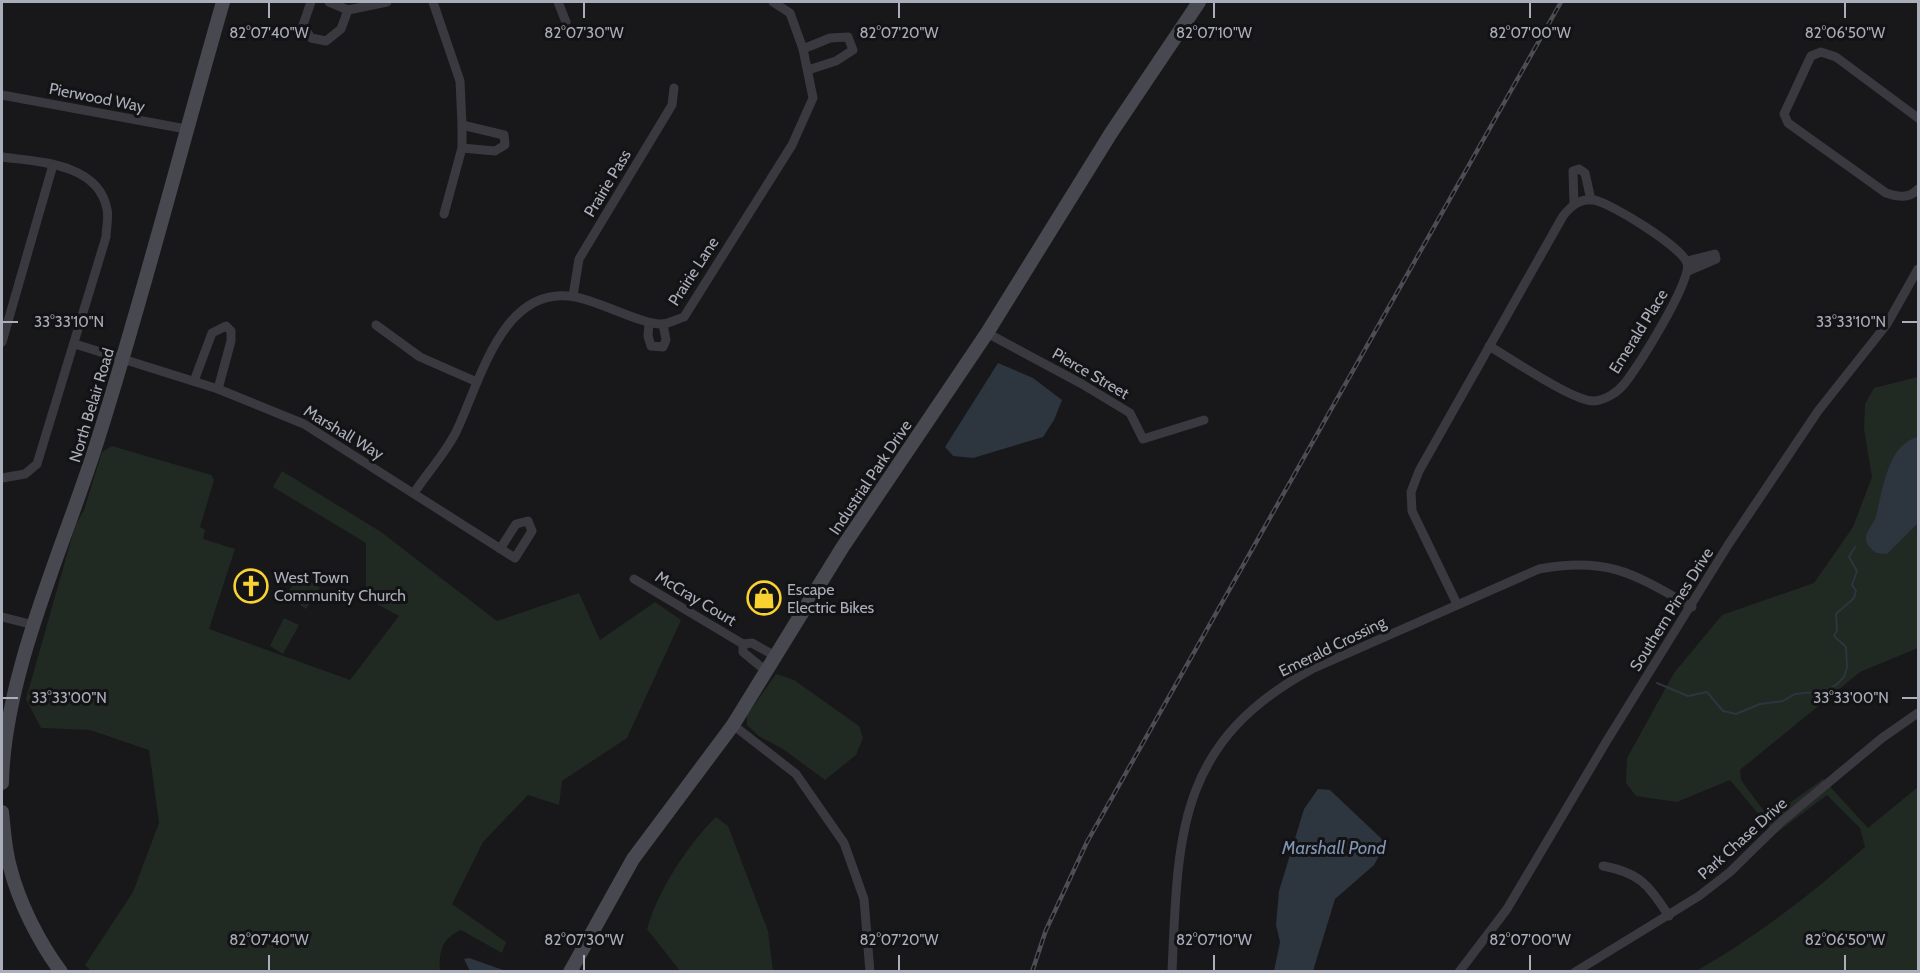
<svg xmlns="http://www.w3.org/2000/svg" width="1920" height="973" font-family="Cabin,sans-serif">
<style>
.green{fill:#202922}
.water{fill:#2d353f}
.lines{fill:none;stroke-linecap:round;stroke-linejoin:round}
.stream{stroke:#2d353f;stroke-width:2}
.street{stroke:#39393f;stroke-width:9}
.secondary{stroke:#474850;stroke-width:14}
.rail-casing{stroke:#4c4d55;stroke-width:4.5}
.rail{stroke:#131315;stroke-width:2;stroke-dasharray:7;stroke-linecap:butt}
.ticks{fill:none;stroke:#aaadba;stroke-width:2}
.labels{text-anchor:middle;stroke-width:6;stroke-linejoin:round;paint-order:stroke}
.street-label{font-size:16px;fill:#aaadba;stroke:#131315}
.poi-label{font-size:16px;fill:#aaadba;stroke:#131315;text-anchor:start}
.water-label{font-size:18px;font-style:italic;fill:#8095b6;stroke:#131315}
.ticks-label{font-size:15px;text-anchor:middle;fill:#aaadba;stroke:#131315;stroke-width:6;stroke-linejoin:round;paint-order:stroke}
</style>
<rect width="100%" height="100%" fill="#18181a"/>
<!-- green -->
<g class="green">
<path d="M1918,377v271l-58,24 -120,98 1,10 28,38 54,-39 45,49 50,-41v184h-222c61,-34 116,-78 169,-124l-5,-19 -33,-33 -52,39 -45,-54 -53,22 -41,-6 -10,-13 1,-25 47,-85 48,-58 92,-32 39,-56 19,-50 -8,-48 1,-25 9,-16z"/>
<path d="M112,446l99,29 3,5 -14,47 5,3 -2,9 32,10 -26,80 141,51 49,-64 -33,-18v-55l-93,-56 9,-16 99,61 116,89 82,-28 21,47 55,-38 26,18 -54,118 -65,43 -3,24 -31,-10 -45,47 -31,62 54,38 -4,11 -41,-23c-20,9 -22,22 -21,41h-349l-6,-6 48,-73 26,-69 -10,-73 -59,-20 -49,-2 -15,-29 49,-173 9,-16 18,-58z"/>
<polygon points="300,574 320,588 306,609 286,595"/>
<polygon points="284,618 299,625 283,654 270,646"/>
<polygon points="776,674 794,680 859,726 863,738 856,755 825,780 783,749 759,736 747,725 747,715"/>
<path d="M716,817l12,9 40,105 5,40h-93l-33,-42c10,-37 41,-85 69,-112z"/>
</g>
<!-- water -->
<g class="water">
<polygon points="998,363 1033,378 1062,400 1054,420 1043,437 973,458 953,456 945,447"/>
<path d="M1918,437v86l-31,31 -11,-1c-5,-4 -10,-8 -10,-15 0,-8 8,-14 10,-22 7,-25 11,-72 42,-79z"/>
<polygon points="1318,789 1330,790 1386,843 1374,865 1335,899 1313,971 1274,971 1280,942 1276,925 1279,891 1304,809"/>
<polygon points="469,958 506,971 470,971 464,959"/>
</g>
<g class="lines">
<!-- stream -->
<polyline class="stream" points="1657,683 1688,696 1707,692 1723,711 1736,714 1760,704 1783,701 1795,694 1825,691 1836,685 1844,677 1847,667 1846,647 1834,636 1837,630 1836,614 1854,598 1856,591 1852,585 1857,571 1849,557 1855,547"/>
<!-- street -->
<g class="street">
<polyline points="311,2 303,25 311,38 326,41 341,29 348,10"/>
<polyline points="329,2 348,10 387,2"/>
<polyline points="433,2 460,81 462,125 462,148 444,214"/>
<polyline points="558,2 566,22"/>
<polyline points="803,49 830,38 848,37 853,50 836,61 808,70"/>
<polyline points="2,95 186,129"/>
<path d="M1918,118l-82,-61 -15,-5 -10,4 -27,58 4,9 98,70c12,4 23,6 32,-4"/>
<polyline points="462,125 504,135 505,145 495,151 462,148"/>
<path d="M2,157c37,5 96,6 105,52 2,9 -1,20 -1,28l-69,227 -12,10 -23,4"/>
<polyline points="1574,204 1573,171 1579,169 1585,173 1591,200"/>
<polyline points="1687,261 1715,254 1716,259 1688,271"/>
<polyline points="573,296 579,259 672,105 674,88"/>
<polyline points="649,323 648,336 651,346 663,347 666,340 663,324"/>
<polyline points="376,325 420,357 477,382"/>
<polyline points="987,333 1082,384 1130,413 1143,439 1204,420"/>
<polyline points="2,342 53,165"/>
<polyline points="75,344 218,389 304,424 515,558 532,531 528,521 516,524 500,549"/>
<polyline points="194,381 212,333 226,326 231,331 231,341 218,389"/>
<path d="M414,493c13,-20 31,-39 42,-61 24,-49 46,-149 119,-135 24,4 68,28 87,27 7,0 15,-5 22,-7l108,-172 21,-47 -10,-49 -13,-36 -17,-11"/>
<polyline points="634,579 743,644 752,643 775,656"/>
<path d="M1457,604l-45,-93 -1,-19 8,-21 144,-255c8,-10 17,-18 31,-16 17,3 88,47 93,63 6,17 -49,103 -62,120 -7,9 -19,17 -31,18 -20,1 -84,-43 -105,-55"/>
<polyline points="2,617 34,625"/>
<polyline points="743,644 743,652 766,671"/>
<polyline points="733,725 796,774 844,843 864,899 870,972"/>
<path d="M1603,866c38,7 45,19 66,50"/>
<path d="M1172,972c6,-138 5,-230 140,-303l227,-100c69,-13 95,5 153,38"/>
<polyline points="1459,972 1507,909 1606,742 1728,545 1818,411 1887,324 1918,269"/>
<polyline points="1575,972 1699,896 1730,872 1781,822 1882,738 1918,713"/>
</g>
<!-- secondary -->
<g class="secondary">
<path d="M2,783c2,-110 63,-238 96,-344 46,-145 83,-292 125,-437"/>
<path d="M2,812c2,18 3,38 8,55 9,36 29,75 51,105"/>
<polyline points="570,972 633,859 733,725 842,548 987,333 1111,133 1199,2"/>
</g>
<defs>
<polyline id="rail" points="1032,972 1046,930 1087,842 1561,2"/>
</defs>
<!-- rail casing -->
<use href="#rail" class="rail-casing"/>
<!-- rail -->
<use href="#rail" class="rail"/>
</g>
<!-- ticks -->
<path class="ticks" d="M269,3v15M584,3v15M899,3v15M1214,3v15M1530,3v15M1845,3v15M3,322h15M1902,322h15M3,698h15M1902,698h15M269,955v15M584,955v15M899,955v15M1214,955v15M1530,955v15M1845,955v15"/>
<!-- icons -->
<defs>
<symbol id="church-ring" viewBox="-11 -11 22 22"><circle r="9.5" fill="#131315" stroke="#f9d232" stroke-width="1.5"/><path d="M-1.2-6h2.4v3.5h3.3v2.4h-3.3V6h-2.4V-.1h-3.3v-2.4h3.3Z" fill="#f9d232"/></symbol>
<symbol id="shop-ring" viewBox="-11 -11 22 22"><circle r="9.5" fill="#131315" stroke="#f9d232" stroke-width="1.5"/><path d="M-5-2.5h2.3a2.7 3.5 0 0 1 5.4 0H5L5.5 6h-11ZM-1.5-2.5h3a1.5 2.3 0 0 0-3 0Z" fill="#f9d232"/></symbol>
</defs>
<g fill-rule="evenodd">
<use href="#church-ring" x="232" y="567" width="38" height="38"/>
<use href="#shop-ring" x="745" y="579" width="38" height="38"/>
</g>
<g class="labels">
<!-- street labels -->
<g class="street-label">
<text transform="translate(97 97) rotate(11)" y="6">Pierwood Way</text>
<text transform="translate(607 183) rotate(-59)" y="6">Prairie Pass</text>
<text transform="translate(693 271) rotate(-57)" y="6">Prairie Lane</text>
<text transform="translate(1638 331) rotate(-58)" y="6">Emerald Place</text>
<text transform="translate(1091 373) rotate(30)" y="6">Pierce Street</text>
<text transform="translate(91 405) rotate(-73)" y="6">North Belair Road</text>
<text transform="translate(344 432) rotate(31)" y="6">Marshall Way</text>
<text transform="translate(870 477) rotate(-56)" y="6">Industrial Park Drive</text>
<text transform="translate(696 598) rotate(31)" y="6">McCray Court</text>
<text transform="translate(1671 609) rotate(-58)" y="6">Southern Pines Drive</text>
<text transform="translate(1332 646) rotate(-26)" y="6">Emerald Crossing</text>
<text transform="translate(1742 838) rotate(-42)" y="6">Park Chase Drive</text>
</g>
<!-- poi labels -->
<g class="poi-label">
<text x="274" y="583">West Town<tspan x="274" dy="18">Community Church</tspan></text>
<text x="787" y="595">Escape<tspan x="787" dy="18">Electric Bikes</tspan></text>
</g>
<!-- water labels -->
<g class="water-label">
<text x="1334" y="854">Marshall Pond</text>
</g>
</g>
<g class="ticks-label">
<text x="269" y="38">82°07'40"W</text>
<text x="584" y="38">82°07'30"W</text>
<text x="899" y="38">82°07'20"W</text>
<text x="1214" y="38">82°07'10"W</text>
<text x="1530" y="38">82°07'00"W</text>
<text x="1845" y="38">82°06'50"W</text>
<text x="69" y="327">33°33'10"N</text>
<text x="1851" y="327">33°33'10"N</text>
<text x="69" y="703">33°33'00"N</text>
<text x="1851" y="703">33°33'00"N</text>
<text x="269" y="945">82°07'40"W</text>
<text x="584" y="945">82°07'30"W</text>
<text x="899" y="945">82°07'20"W</text>
<text x="1214" y="945">82°07'10"W</text>
<text x="1530" y="945">82°07'00"W</text>
<text x="1845" y="945">82°06'50"W</text>
</g>
<!-- border -->
<rect width="1920" height="973" fill="none" stroke="#aaadba" stroke-width="6"/>
</svg>
